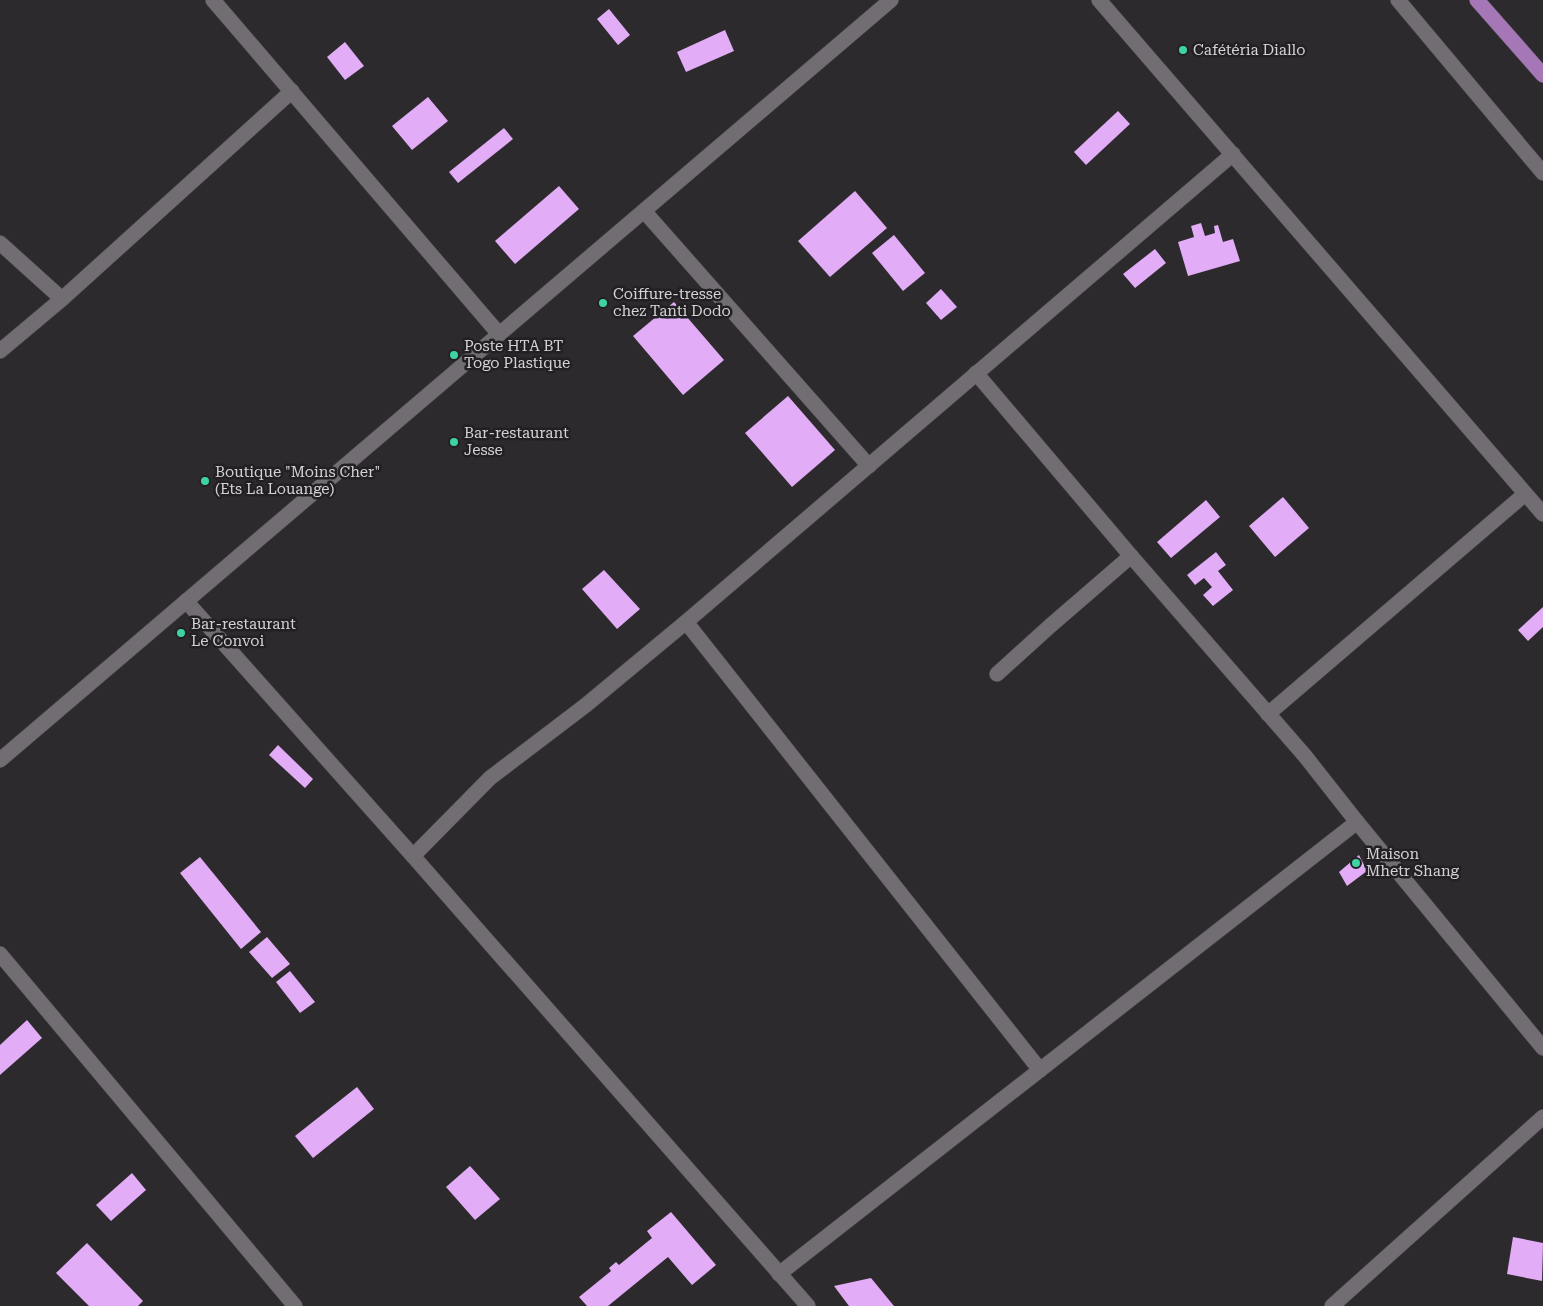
<svg xmlns="http://www.w3.org/2000/svg" width="1543" height="1306" font-family="'Roboto Serif',serif">
<style>
.building{fill:#e2acf7}
.lines{fill:none;stroke-linecap:round;stroke-linejoin:round}
.street-casing{stroke:#474547;stroke-width:16}
.secondary-casing{stroke:#474547;stroke-width:16}
.highway-casing{stroke:#474547;stroke-width:16}
.street{stroke:#716d72;stroke-width:15}
.secondary{stroke:#716d72;stroke-width:15}
.highway{stroke:#a677b7;stroke-width:15}
.poi-dot{fill:#3ed4a2;stroke:#232024;stroke-width:2}
.labels{text-anchor:middle;stroke-width:5;stroke-linejoin:round;paint-order:stroke}
.poi-label{font-size:15px;fill:#d4d2d4;stroke:#232024;text-anchor:start}
</style>
<rect width="100%" height="100%" fill="#2d2a2e"/>
<!-- building -->
<g class="building">
<polygon points="609,9 630,35 618,45 597,19"/>
<polygon points="725,30 734,51 686,72 677,52"/>
<polygon points="345,42 364,66 345,80 327,57"/>
<polygon points="428,97 448,121 412,150 392,126"/>
<polygon points="1118,111 1130,124 1086,165 1074,152"/>
<polygon points="504,128 513,139 458,183 449,172"/>
<polygon points="559,186 579,209 515,264 495,241"/>
<polygon points="855,191 887,228 830,277 798,241"/>
<polygon points="1201,223 1205,236 1215,233 1214,226 1218,225 1223,242 1233,239 1240,261 1188,276 1178,242 1194,237 1191,226"/>
<polygon points="894,235 925,273 903,291 872,253"/>
<polygon points="1155,249 1166,263 1135,288 1123,274"/>
<polygon points="941,289 957,307 941,320 926,303"/>
<polygon points="674,302 724,360 683,395 633,336"/>
<polygon points="788,396 835,450 792,487 745,433"/>
<polygon points="1283,497 1309,528 1275,557 1249,526"/>
<polygon points="1206,500 1220,517 1171,558 1157,542"/>
<polygon points="1216,552 1226,565 1218,571 1233,590 1213,606 1203,595 1212,587 1204,578 1195,585 1187,575"/>
<polygon points="604,570 640,609 617,629 582,589"/>
<polygon points="1543,607 1543,627 1528,641 1518,630"/>
<polygon points="278,745 313,779 305,788 269,755"/>
<polygon points="1359,855 1367,871 1347,886 1339,872"/>
<polygon points="200,857 261,932 241,949 180,873"/>
<polygon points="267,937 290,964 272,978 249,952"/>
<polygon points="290,971 315,1002 300,1013 276,982"/>
<polygon points="27,1020 42,1038 0,1075 0,1045"/>
<polygon points="357,1087 374,1109 313,1158 295,1136"/>
<polygon points="470,1166 500,1199 475,1220 446,1187"/>
<polygon points="132,1173 146,1190 111,1221 96,1205"/>
<polygon points="671,1212 716,1265 692,1285 668,1257 608,1306 587,1306 579,1297 611,1271 609,1268 616,1262 619,1265 652,1238 647,1231"/>
<polygon points="1513,1237 1543,1243 1542,1281 1507,1274"/>
<polygon points="87,1243 143,1301 138,1306 89,1306 56,1273"/>
<polygon points="871,1278 894,1306 849,1306 834,1286"/>
</g>
<g class="lines">
<defs>
<g id="street">
<polyline points="213,0 499,334"/>
<polyline points="1099,0 1543,514"/>
<polyline points="1398,0 1543,173"/>
<polyline points="644,211 869,466"/>
<polyline points="0,243 62,299"/>
<polyline points="0,351 62,299 292,91"/>
<polyline points="976,373 1131,556 1305,756 1357,822 1543,1048"/>
<polyline points="186,601 413,856 808,1306"/>
<polyline points="686,622 1040,1070"/>
<polyline points="997,674 1050,626 1131,556"/>
<polyline points="1268,714 1525,494"/>
<polyline points="413,856 490,778 586,705 686,622 1233,154"/>
<polyline points="0,954 295,1306"/>
<polyline points="779,1274 1357,822"/>
<polyline points="1332,1306 1543,1117"/>
</g>
<polyline id="secondary" points="0,760 891,0"/>
<polyline id="highway" points="1477,0 1543,75"/>
</defs>
<!-- street casing -->
<use href="#street" class="street-casing"/>
<!-- secondary casing -->
<use href="#secondary" class="secondary-casing"/>
<!-- highway casing -->
<use href="#highway" class="highway-casing"/>
<!-- street -->
<use href="#street" class="street"/>
<!-- secondary -->
<use href="#secondary" class="secondary"/>
<!-- highway -->
<use href="#highway" class="highway"/>
</g>
<!-- markers -->
<g class="poi-dot">
<circle cx="1183" cy="50" r="5"/>
<circle cx="603" cy="303" r="5"/>
<circle cx="454" cy="355" r="5"/>
<circle cx="454" cy="442" r="5"/>
<circle cx="205" cy="481" r="5"/>
<circle cx="181" cy="633" r="5"/>
<circle cx="1356" cy="863" r="5"/>
</g>
<g class="labels">
<!-- poi labels -->
<g class="poi-label">
<text x="1193" y="55">Cafétéria Diallo</text>
<text x="613" y="299">Coiffure-tresse<tspan x="613" dy="17">chez Tanti Dodo</tspan></text>
<text x="464" y="351">Poste HTA BT<tspan x="464" dy="17">Togo Plastique</tspan></text>
<text x="464" y="438">Bar-restaurant<tspan x="464" dy="17">Jesse</tspan></text>
<text x="215" y="477">Boutique "Moins Cher"<tspan x="215" dy="17">(Ets La Louange)</tspan></text>
<text x="191" y="629">Bar-restaurant<tspan x="191" dy="17">Le Convoi</tspan></text>
<text x="1366" y="859">Maison<tspan x="1366" dy="17">Mhetr Shang</tspan></text>
</g>
</g>
</svg>
